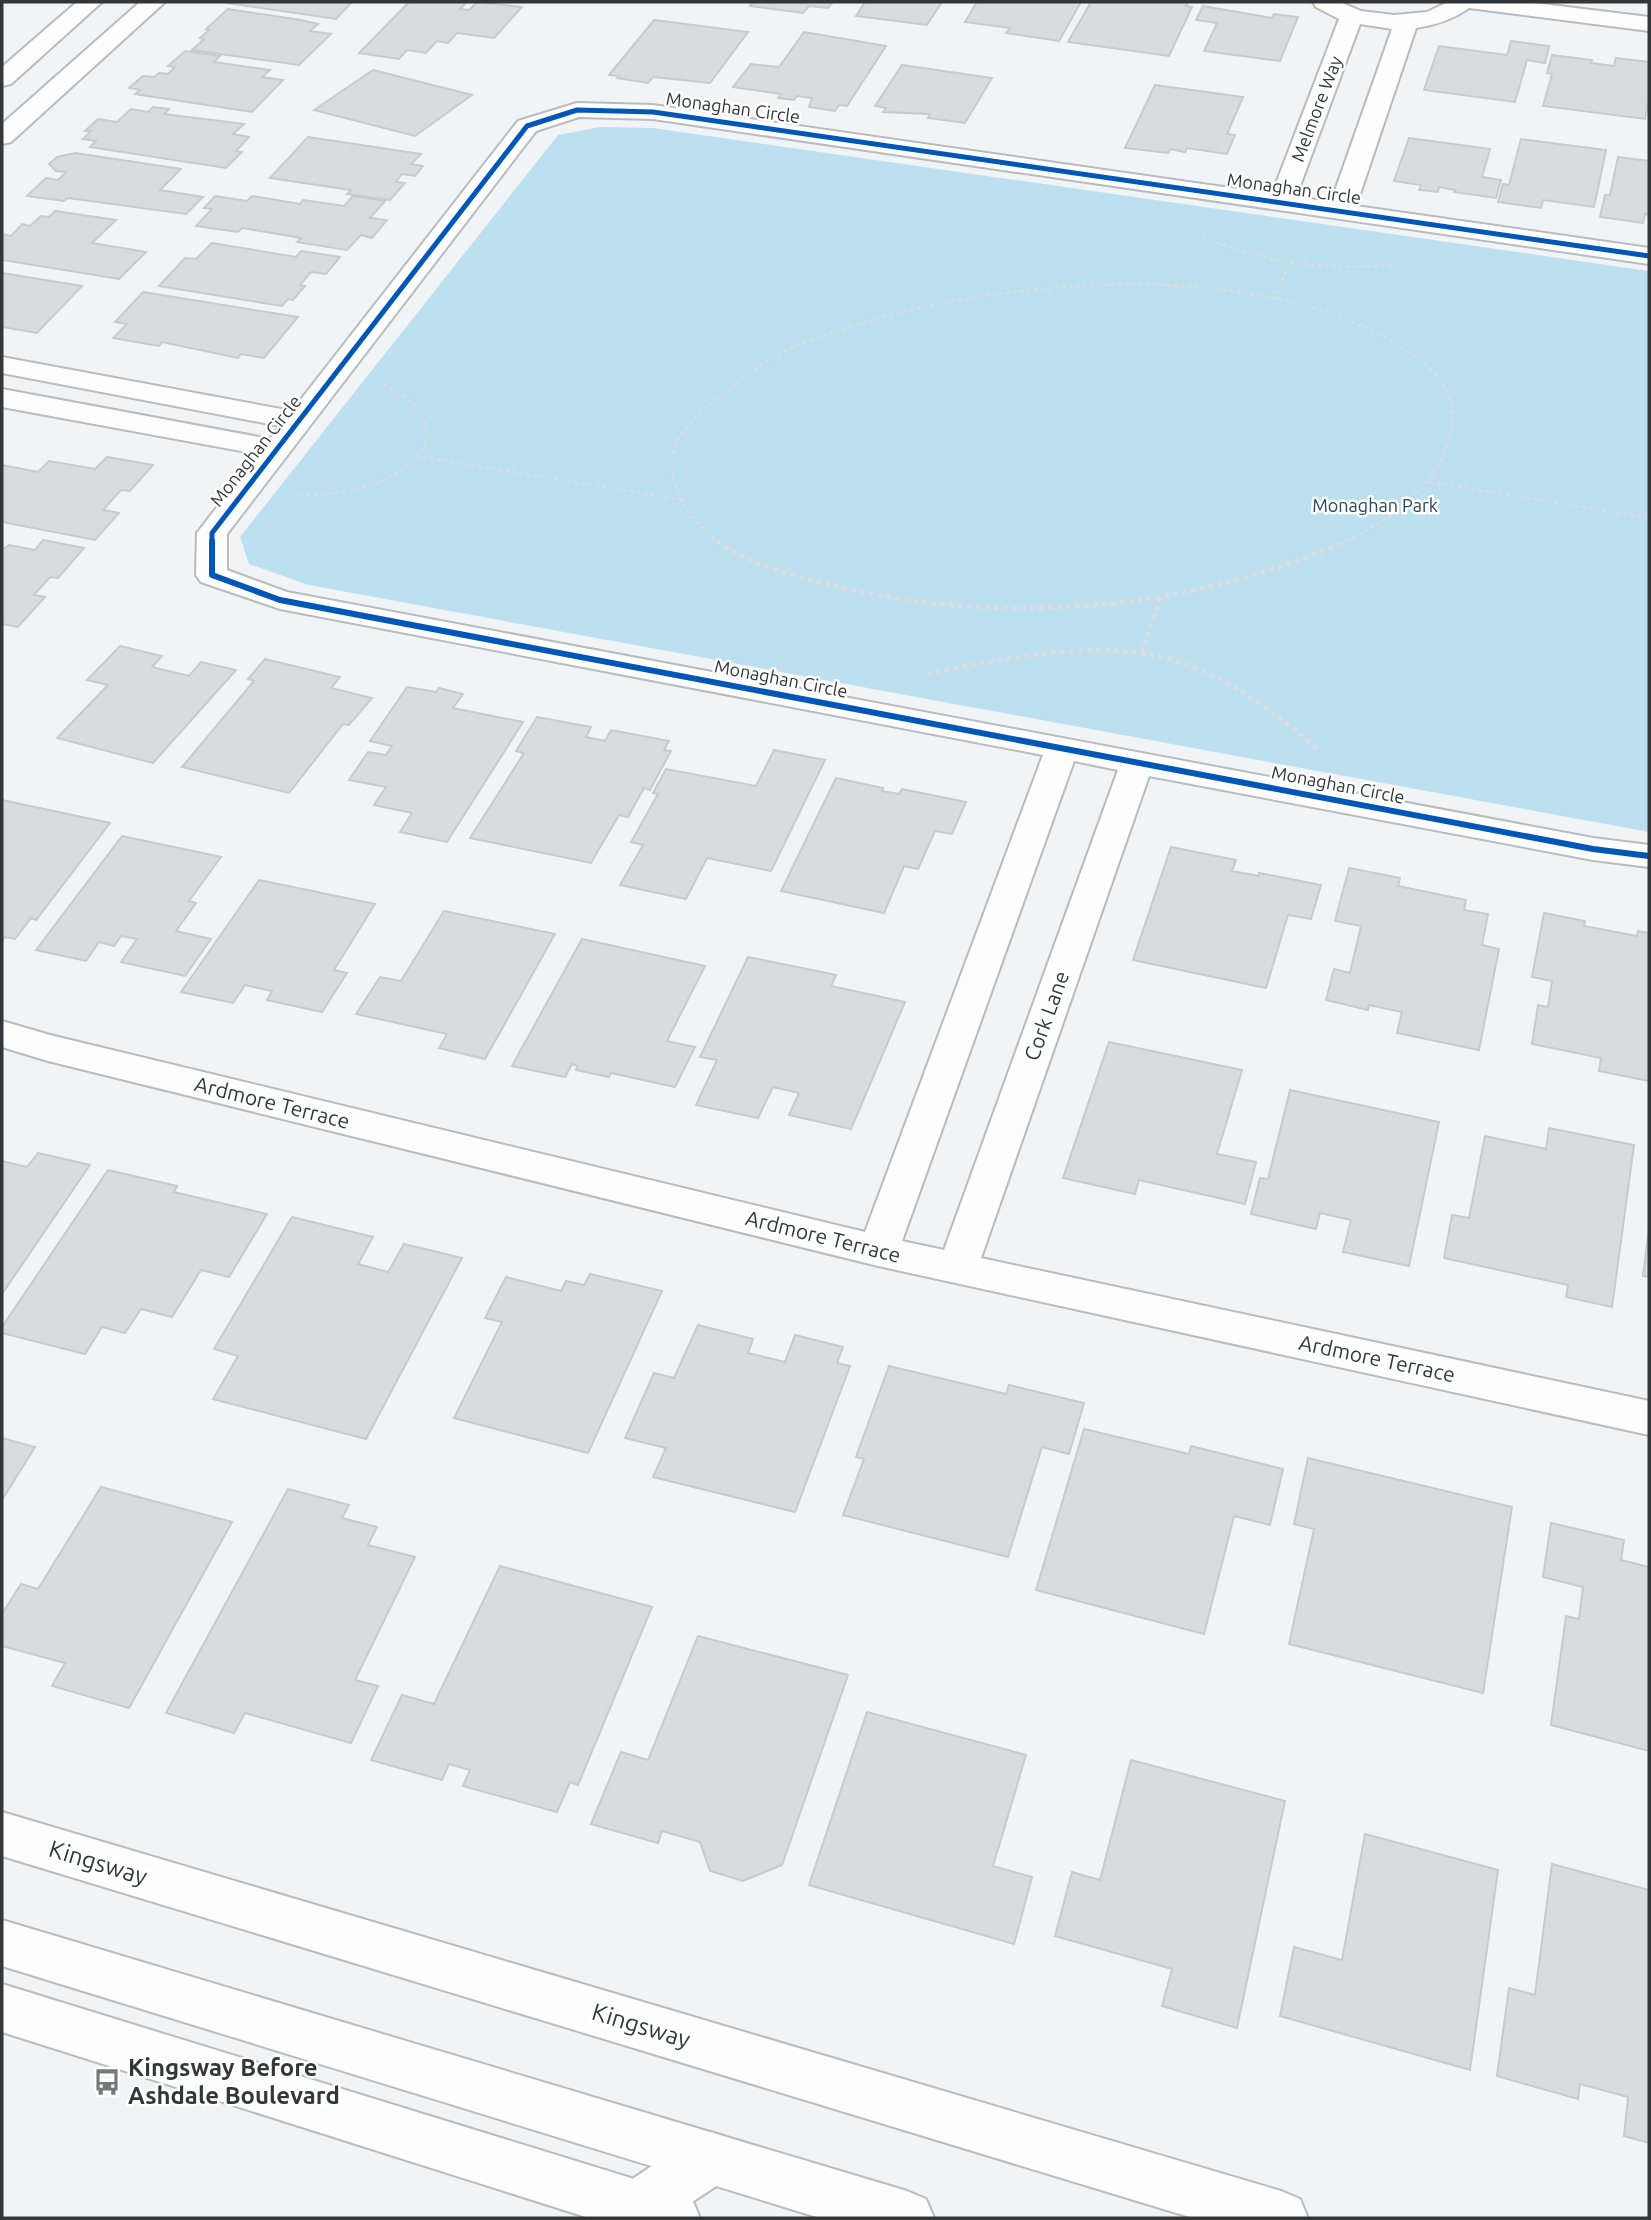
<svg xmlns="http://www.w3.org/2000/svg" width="1651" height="2220" font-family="Ubuntu,sans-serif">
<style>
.green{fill:#bce0f0}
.building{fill:#d9dcde;stroke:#c7cbcc;stroke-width:2}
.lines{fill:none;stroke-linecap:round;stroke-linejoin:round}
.minor-casing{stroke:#b8bcbe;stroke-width:4}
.major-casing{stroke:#b8bcbe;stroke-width:4}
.path-far1{stroke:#dcddde;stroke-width:2.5;stroke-dasharray:3.5 3.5;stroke-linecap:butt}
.path{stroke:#dcddde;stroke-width:4.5;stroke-dasharray:4.5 4.5;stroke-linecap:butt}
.minor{fill:#fdfdfe;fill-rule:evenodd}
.major{fill:#fdfdfe;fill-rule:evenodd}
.cycleway-far1-casing{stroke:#fff;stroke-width:8}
.cycleway-casing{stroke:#fff;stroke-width:10}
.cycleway-far1{stroke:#0057b8;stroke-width:5}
.cycleway{stroke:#0057b8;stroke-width:6}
.labels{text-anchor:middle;stroke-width:5;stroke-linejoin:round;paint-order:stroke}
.far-street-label{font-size:18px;fill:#333739;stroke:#fff}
.far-park-label{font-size:18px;fill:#234959;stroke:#fff}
.street-label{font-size:21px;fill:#333739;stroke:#fff}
.near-street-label{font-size:24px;fill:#333739;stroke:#fff}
.near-poi-label{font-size:24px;font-weight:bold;fill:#333739;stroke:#fff;text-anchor:start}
</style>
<rect width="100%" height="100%" fill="#f0f4f6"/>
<!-- green -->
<polygon class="green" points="600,127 653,128 1649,271 1649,832 309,585 249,564 240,537 558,135"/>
<!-- building -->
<g class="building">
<polygon points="228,2 352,2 336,19 227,3"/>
<polygon points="409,2 467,2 460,9 469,10 477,2 522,7 494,38 457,33 448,43 437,41 426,53 407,50 399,59 359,53"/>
<polygon points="753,2 833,2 828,8 809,6 803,13 750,6"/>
<polygon points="865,2 942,2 927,25 856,16"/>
<polygon points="977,2 1081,2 1059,41 1006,33 1010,28 965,22"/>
<polygon points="1091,2 1188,2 1186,6 1192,7 1169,56 1068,42"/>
<polygon points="1203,6 1272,18 1274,14 1298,17 1280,61 1204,51 1217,23 1196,20"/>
<polygon points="228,9 301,20 318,24 310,31 331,34 299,65 192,50 204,39 200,38 209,30 206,29"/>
<polygon points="654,20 748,32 710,83 653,77 648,83 617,78 619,76 609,75"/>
<polygon points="804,32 886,46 847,106 839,105 835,111 809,107 812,98 797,96 794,100 778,98 781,94 733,87 751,64 779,67"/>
<polygon points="1511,41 1549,46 1545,63 1527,60 1515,102 1424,90 1439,46 1507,55"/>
<polygon points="185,51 220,56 214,62 270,70 262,77 283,80 252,112 135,94 140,90 129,88 143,76 154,77 159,73 168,74 175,67 168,66"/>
<polygon points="1552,55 1592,60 1591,63 1614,66 1616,58 1649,62 1649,99 1645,119 1543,106 1552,74 1547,73"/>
<polygon points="902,65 992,78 965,123 928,118 930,114 883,112 886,108 875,106"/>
<polygon points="373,70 472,95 415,136 314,110"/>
<polygon points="1155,85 1243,97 1227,134 1235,135 1227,154 1187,148 1185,152 1170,149 1168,153 1125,148"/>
<polygon points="153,107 169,109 164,114 244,124 233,134 249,137 236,151 242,152 226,168 90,147 96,141 83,139 91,131 85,131 98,119 117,122 131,109 148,112"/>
<polygon points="308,137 421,154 411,164 423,166 415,176 402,174 396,182 405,183 390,200 347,194 351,190 270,178"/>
<polygon points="1409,138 1490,149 1482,177 1501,180 1496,198 1454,192 1455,190 1439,187 1438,192 1419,190 1421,185 1394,181"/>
<polygon points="1521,139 1606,150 1594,207 1543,200 1541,208 1498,202 1503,184 1509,185"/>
<polygon points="75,153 181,169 160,190 203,197 186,214 68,198 64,201 27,196 46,178 58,180 66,172 56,171 49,164 57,157"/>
<polygon points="1618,157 1649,161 1649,215 1645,214 1643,223 1600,217 1605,195 1610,195"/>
<polygon points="215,196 247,201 252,196 300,204 303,200 344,206 353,196 385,201 370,218 387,220 372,238 361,235 347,250 297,242 301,238 242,228 238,232 196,226 212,209 204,208"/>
<polygon points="55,211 116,220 92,243 146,252 119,279 2,260 2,234 11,236 22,224 30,226 41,216 49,217"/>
<polygon points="212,243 296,257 301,251 340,257 326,274 311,272 300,285 305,286 293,300 288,299 282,306 159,286 185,258 196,259"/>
<polygon points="2,273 82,286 37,333 2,327"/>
<polygon points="143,292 298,317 264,358 241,354 238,358 162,342 159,346 113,338 127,324 115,322"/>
<polygon points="107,457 153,465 130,491 121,490 103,510 119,513 95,540 2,522 2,465 38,472 49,461 95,469"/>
<polygon points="43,540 84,548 58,578 50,577 34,595 45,597 18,627 2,624 2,550 9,545 35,550"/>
<polygon points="120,646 162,656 152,667 189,676 201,662 236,670 153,763 57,738 108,685 87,680"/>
<polygon points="265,659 340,677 331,688 372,698 349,725 343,724 289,793 182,767 254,681 248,679"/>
<polygon points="407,687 436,692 439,688 463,694 453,708 523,722 447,842 400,832 412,813 374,805 386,787 349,780 368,752 386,755 392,746 370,741"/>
<polygon points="537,717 591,727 586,737 605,741 611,730 669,741 664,750 671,751 650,790 644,788 628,817 619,815 591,863 470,838 524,753 516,751"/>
<polygon points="774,750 825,760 771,871 707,858 686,899 620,885 643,845 631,842 658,794 653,793 666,769 756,786"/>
<polygon points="836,778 883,788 882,791 899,794 902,789 966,802 952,834 935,831 918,869 904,866 884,913 781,891"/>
<polygon points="2,800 110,823 36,920 31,918 15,939 5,937 2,941"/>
<polygon points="122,836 221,857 189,901 196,903 176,931 211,939 185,976 121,962 137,939 121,936 114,946 99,942 86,961 36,950"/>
<polygon points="1171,847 1236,860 1232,871 1259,876 1259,873 1321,885 1311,919 1288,915 1266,988 1133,960"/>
<polygon points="1349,868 1400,878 1398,886 1466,900 1464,910 1488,914 1482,945 1499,949 1479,1050 1397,1033 1402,1012 1369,1005 1368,1010 1326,1000 1334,969 1350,973 1361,926 1335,921"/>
<polygon points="259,880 375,904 334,970 347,973 322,1012 267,1000 272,991 245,985 233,1003 181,992"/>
<polygon points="444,911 555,934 485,1059 439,1048 447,1034 356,1014 380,977 401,981"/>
<polygon points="1544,913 1585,921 1584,926 1637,936 1638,931 1649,933 1649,1081 1599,1071 1601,1058 1532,1044 1538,1005 1548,1007 1552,981 1532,977"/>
<polygon points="582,939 705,966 667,1041 695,1047 675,1087 611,1073 609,1077 576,1070 578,1066 572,1064 565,1077 512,1066"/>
<polygon points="748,957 836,975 831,986 905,1002 851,1129 789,1115 799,1093 773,1087 758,1118 696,1105 717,1060 700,1057"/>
<polygon points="1109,1042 1242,1070 1217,1154 1256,1162 1245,1204 1139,1180 1135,1194 1063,1178"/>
<polygon points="1290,1090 1439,1122 1409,1266 1343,1252 1351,1220 1320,1213 1316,1229 1251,1214 1260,1178 1268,1179"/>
<polygon points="1549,1128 1634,1145 1612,1307 1566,1297 1568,1285 1444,1258 1452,1215 1469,1218 1485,1136 1546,1149"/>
<polygon points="38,1153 90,1165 2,1294 2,1161 27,1167"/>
<polygon points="108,1170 177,1186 174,1192 267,1214 229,1277 201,1270 172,1317 141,1309 125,1333 102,1327 85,1354 2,1333 2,1327"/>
<polygon points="292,1217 373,1237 358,1264 388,1272 404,1244 462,1258 366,1439 213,1399 238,1356 214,1349"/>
<polygon points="1649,1228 1649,1277 1643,1276"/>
<polygon points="590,1274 662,1291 588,1453 454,1418 502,1322 485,1318 506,1277 561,1291 566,1281 584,1285"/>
<polygon points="698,1325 753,1339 748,1353 785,1362 795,1335 843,1347 837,1363 850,1366 795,1512 653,1477 666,1448 625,1438 654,1373 674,1378"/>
<polygon points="889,1366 1006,1394 1009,1385 1084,1403 1069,1454 1042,1447 1008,1557 843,1515 864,1459 856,1457"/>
<polygon points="1084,1429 1189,1454 1191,1446 1283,1469 1270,1525 1234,1516 1204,1634 1036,1590"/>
<polygon points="2,1438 35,1447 2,1500"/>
<polygon points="1308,1458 1512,1507 1483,1693 1289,1644 1314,1529 1294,1524"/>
<polygon points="101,1487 232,1522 129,1708 52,1686 65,1663 2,1646 2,1614 21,1584 38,1589"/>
<polygon points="288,1489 349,1505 342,1518 377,1527 368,1545 415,1557 355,1680 378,1686 351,1743 245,1713 234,1733 166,1713"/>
<polygon points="1551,1523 1624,1540 1621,1560 1649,1567 1649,1751 1551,1725 1566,1616 1579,1619 1583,1587 1543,1577"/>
<polygon points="500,1566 652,1607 578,1785 570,1782 557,1812 463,1786 470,1770 449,1764 442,1780 371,1760 402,1695 434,1704"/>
<polygon points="698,1636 848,1675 782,1865 743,1881 710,1871 700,1842 662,1831 658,1843 591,1824 621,1752 648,1760"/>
<polygon points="867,1712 1026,1755 993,1866 1032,1877 1014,1944 809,1885"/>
<polygon points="1131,1760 1285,1801 1237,2028 1162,2006 1172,1969 1055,1936 1072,1872 1100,1880"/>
<polygon points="1365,1834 1498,1870 1470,2070 1280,2016 1294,1947 1342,1960"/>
<polygon points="1552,1864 1649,1890 1649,2143 1624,2136 1628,2097 1580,2084 1578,2099 1497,2076 1509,1988 1535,1995"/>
</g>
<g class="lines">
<defs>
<g id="minor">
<polygon points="77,2 102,2 11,84 2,86 2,67"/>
<polygon points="140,2 165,2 11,142 2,144 2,124"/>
<path d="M1313,2h27l21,9 33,4 33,-3 21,-10h78l123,15v14l-180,-23c-17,12 -34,17 -53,20l-60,178 293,42v16l-996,-145 -74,-2 -43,14 -309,403v36l60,22 1306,246 56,7v22l-56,-7 -444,-84 -168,482 668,143v34l-771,-169 -830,-205 -46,-14v-26l48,14 815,197 178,-477 -763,-146 -79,-27 -5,-7 1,-42 61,-79 -256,-47v-18l268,50 10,-13 -278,-53v-16l290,54 226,-290 59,-18 76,2 619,89 67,-175 -23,-12zM1360,24l32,5 -61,173 -35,-5zM1074,761l44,9 -174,480 -42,-9z"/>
<polygon points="2,1812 1281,2191 1300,2199 1308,2218 1193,2218 2,1856"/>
<polygon points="711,2132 730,2139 738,2158 730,2177 668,2218 607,2218 619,2188 692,2139"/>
</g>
<g id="major">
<polygon points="2,1920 907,2191 926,2199 934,2218 820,2218 2,1966"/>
<polygon points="2,1984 673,2191 692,2199 700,2218 589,2218 2,2032"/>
</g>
</defs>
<!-- minor casing -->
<use href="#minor" class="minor-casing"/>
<!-- major casing -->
<use href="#major" class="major-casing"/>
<!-- path-far1 -->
<g class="path-far1">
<path d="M1203,237c66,27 118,33 189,28"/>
<polyline points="1274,300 1288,266"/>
<polyline points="416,456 683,500"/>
<polyline points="1430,482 1649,518"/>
<path d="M300,495c27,0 54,-3 79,-13 60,-25 65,-68 5,-97"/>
<path d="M719,543c-29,-22 -62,-68 -40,-105 11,-19 30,-32 46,-45 24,-20 49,-39 78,-50 84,-32 173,-50 262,-56 105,-8 238,1 330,56 27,17 59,39 57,75 -2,61 -60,102 -110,125"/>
</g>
<!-- path -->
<g class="path">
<path d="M717,541c29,22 68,32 103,41 170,46 364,31 526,-41"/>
<polyline points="1142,653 1162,593"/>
<path d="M927,674c69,-14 142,-30 213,-21 66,8 129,53 177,96"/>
</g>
<!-- minor -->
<use href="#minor" class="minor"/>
<!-- major -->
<use href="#major" class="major"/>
<defs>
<polyline id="cycleway-far1" points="212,543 212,533 527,126 577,110 653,112 1649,256"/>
<polyline id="cycleway" points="212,541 212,575 280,600 1593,849 1649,856"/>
</defs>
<!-- cycleway-far1 casing -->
<use href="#cycleway-far1" class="cycleway-far1-casing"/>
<!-- cycleway casing -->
<use href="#cycleway" class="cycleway-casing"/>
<!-- cycleway-far1 -->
<use href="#cycleway-far1" class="cycleway-far1"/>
<!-- cycleway -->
<use href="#cycleway" class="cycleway"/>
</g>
<!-- icons -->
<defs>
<symbol id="bus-bare" viewBox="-9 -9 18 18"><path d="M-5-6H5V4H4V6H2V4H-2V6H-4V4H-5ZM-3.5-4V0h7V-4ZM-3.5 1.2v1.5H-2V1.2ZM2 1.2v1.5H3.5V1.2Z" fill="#75797b" stroke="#fff" stroke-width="2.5" paint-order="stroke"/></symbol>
</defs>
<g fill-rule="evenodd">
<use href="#bus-bare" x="88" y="2063" width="38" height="38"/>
</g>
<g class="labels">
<!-- far-street labels -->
<g class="far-street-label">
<text transform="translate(733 108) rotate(8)" y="6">Monaghan Circle</text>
<text transform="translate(1317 109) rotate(-69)" y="6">Melmore Way</text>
<text transform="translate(1294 189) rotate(8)" y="6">Monaghan Circle</text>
<text transform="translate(256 451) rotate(-52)" y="6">Monaghan Circle</text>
<text transform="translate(781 679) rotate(11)" y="6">Monaghan Circle</text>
<text transform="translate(1338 785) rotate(11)" y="6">Monaghan Circle</text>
</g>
<!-- far-park labels -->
<g class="far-park-label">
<text x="1375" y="512">Monaghan Park</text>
</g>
<!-- street labels -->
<g class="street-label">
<text transform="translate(1047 1016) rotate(-70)" y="7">Cork Lane</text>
<text transform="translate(272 1103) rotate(14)" y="7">Ardmore Terrace</text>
<text transform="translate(823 1237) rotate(14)" y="7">Ardmore Terrace</text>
<text transform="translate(1377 1359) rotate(12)" y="7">Ardmore Terrace</text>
</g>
<!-- near-street labels -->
<g class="near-street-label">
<text transform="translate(98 1863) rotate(17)" y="8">Kingsway</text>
<text transform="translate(641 2026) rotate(17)" y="8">Kingsway</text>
</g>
<!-- near-poi labels -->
<g class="near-poi-label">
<text x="128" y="2076">Kingsway Before<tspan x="128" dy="28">Ashdale Boulevard</tspan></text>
</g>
</g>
<!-- border -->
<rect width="1651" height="2220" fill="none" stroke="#333739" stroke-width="7"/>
</svg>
